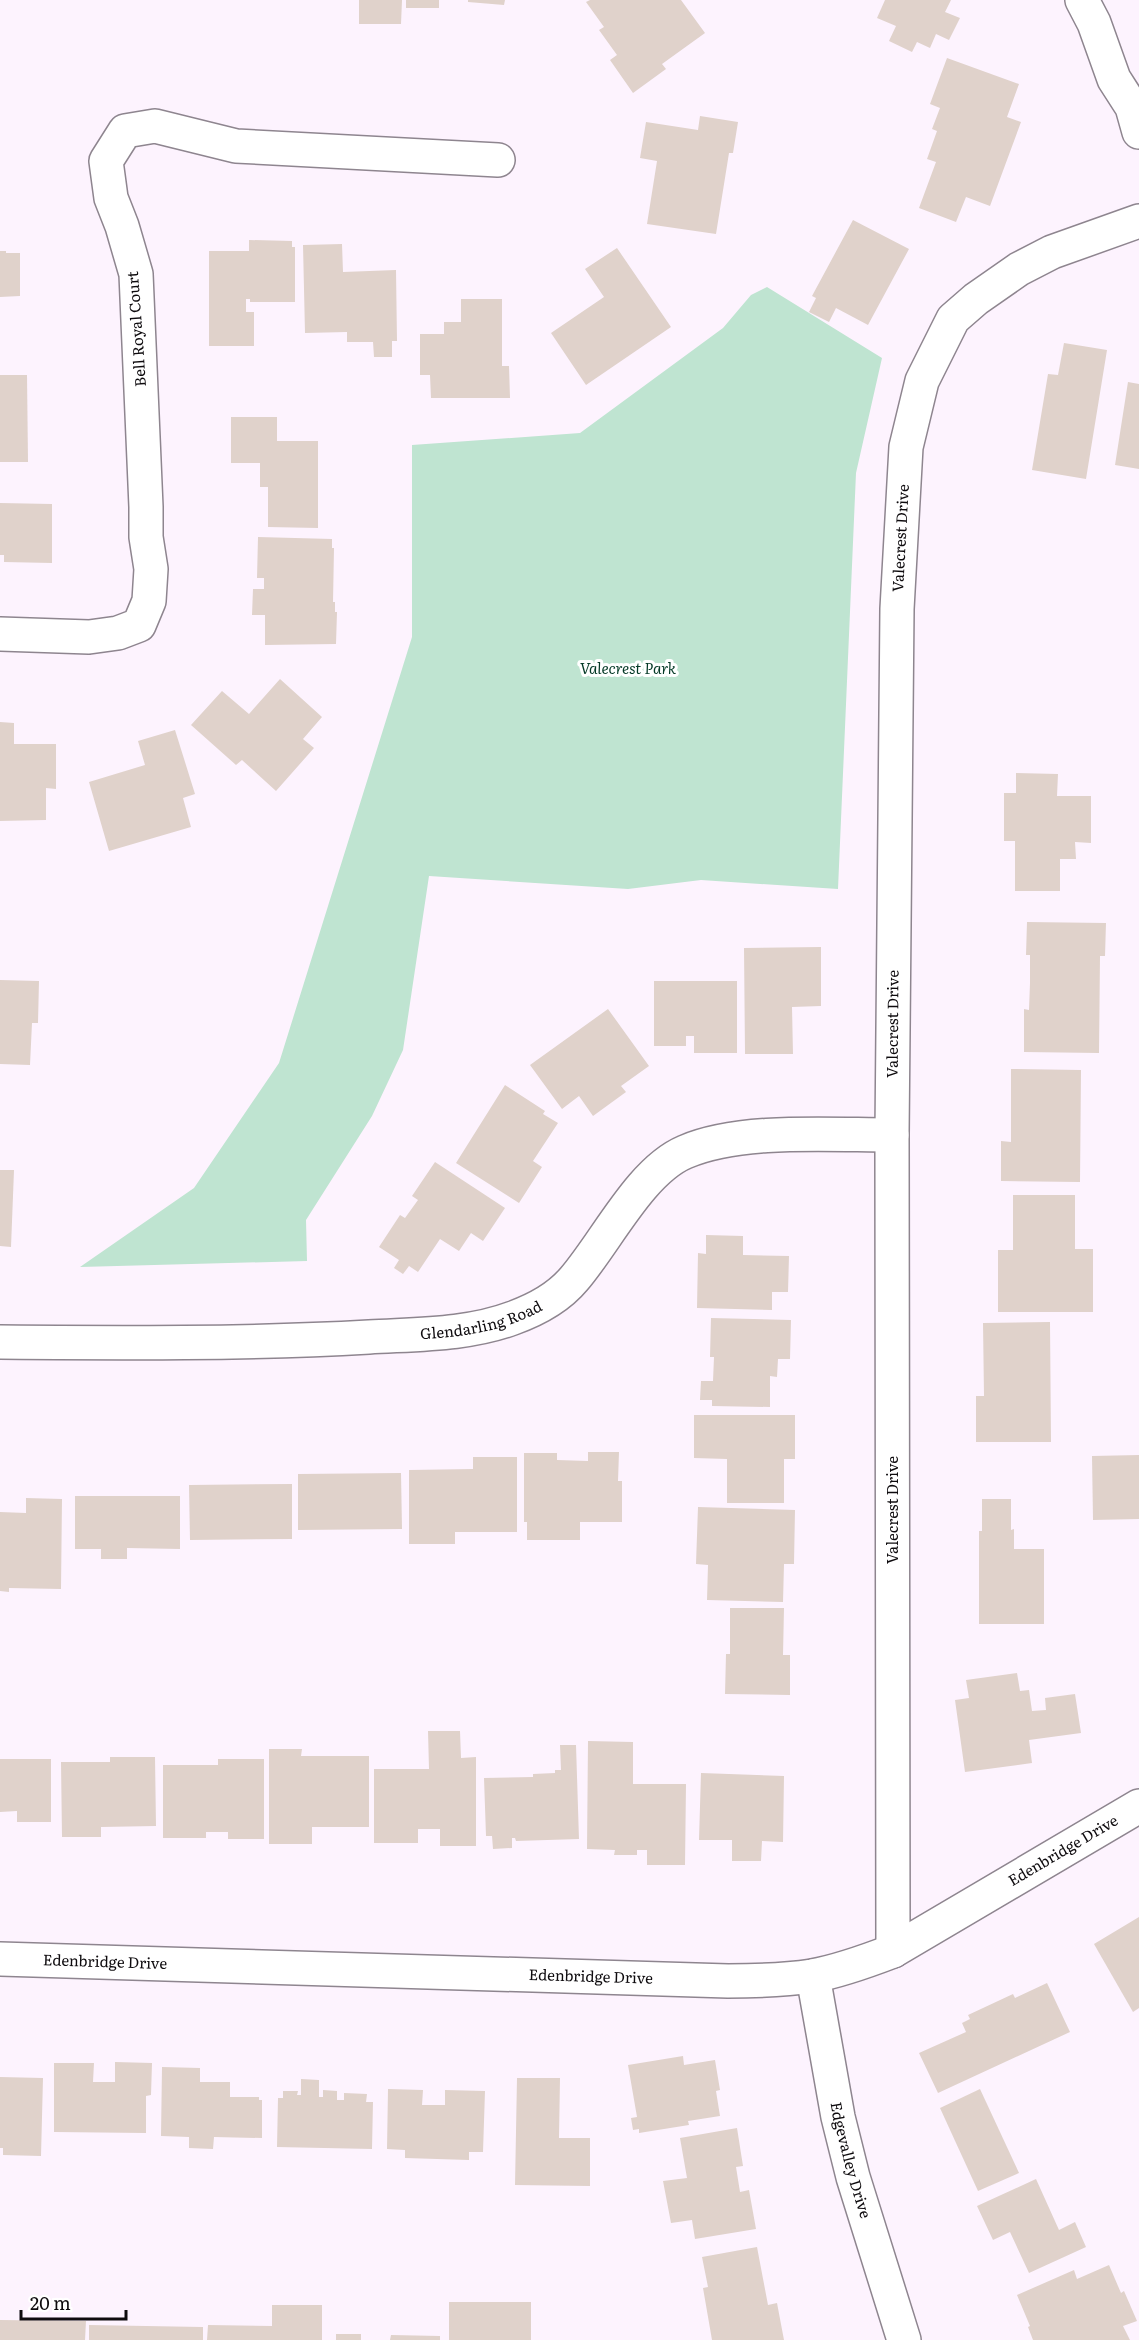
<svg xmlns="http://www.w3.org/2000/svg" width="1139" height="2340" font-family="Literata,serif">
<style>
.green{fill:#bfe4d1}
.building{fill:#e0d2cb}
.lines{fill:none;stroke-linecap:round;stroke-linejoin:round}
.street-casing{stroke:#8e858f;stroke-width:36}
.street{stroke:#fff;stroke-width:33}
.labels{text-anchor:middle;stroke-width:6;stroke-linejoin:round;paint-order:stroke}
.street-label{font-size:15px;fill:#0e0b0e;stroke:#fff}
.park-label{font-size:15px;font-style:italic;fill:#043926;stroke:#fff}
</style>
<rect width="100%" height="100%" fill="#fdf3fe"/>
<!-- green -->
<polygon class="green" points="767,287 882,358 856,473 838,889 701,880 628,889 429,876 403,1050 372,1116 306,1220 307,1261 80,1267 194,1188 279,1063 412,637 412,445 580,433 723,328 751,295"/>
<!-- building -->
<g class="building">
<polygon points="359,0 402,0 401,24 359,24"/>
<rect x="406" y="0" width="33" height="8"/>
<polygon points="468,0 505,0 504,5 468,2"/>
<polygon points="590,0 681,0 705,33 662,64 666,69 633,93 610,60 617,55 599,30 604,27 586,2"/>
<polygon points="885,0 951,0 945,12 960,18 949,40 936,34 930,48 917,42 912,52 889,41 896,26 877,18"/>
<polygon points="947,58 1019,84 1007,117 1021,122 990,206 966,197 956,222 919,208 936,162 927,159 937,131 932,129 940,108 930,104"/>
<polygon points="700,116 738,122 733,153 729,153 716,234 647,224 657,161 640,158 646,122 698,130"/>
<polygon points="853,220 909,249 868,325 836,308 829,322 809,312 816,298 812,296"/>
<polygon points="249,240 292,241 292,247 295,247 295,302 250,302 250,299 246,299 246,312 254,312 254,346 209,346 209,251 249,251"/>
<polygon points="342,244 343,272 396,270 397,341 392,341 392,357 374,357 373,342 347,342 347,332 305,333 303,245"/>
<polygon points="617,248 671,327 586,385 551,333 604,297 585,269"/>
<polygon points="0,251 6,251 6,253 20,253 20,296 0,297"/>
<polygon points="461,299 502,299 502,366 509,366 510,398 431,398 430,375 420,375 420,334 444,334 444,322 461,322"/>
<polygon points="1064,343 1107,350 1086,479 1032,470 1048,374 1058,375"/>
<polygon points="0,375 27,375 28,462 0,462"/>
<polygon points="1128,382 1139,384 1139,469 1115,465"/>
<polygon points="231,417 277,417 277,441 318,441 318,528 268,527 268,487 260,487 260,463 231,463"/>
<polygon points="0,503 52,504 52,563 4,562 4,555 0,555"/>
<polygon points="258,537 332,539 332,548 334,548 333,602 335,602 335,612 337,612 336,644 265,645 265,615 252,615 253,589 264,589 264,578 257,578"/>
<polygon points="280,679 322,717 303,739 314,748 276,791 242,760 236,765 191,725 222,691 249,714"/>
<polygon points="0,722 14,723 14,744 56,744 56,789 46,788 46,820 0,821"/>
<polygon points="175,730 195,794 183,798 191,827 109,851 89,782 145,765 138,741"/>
<polygon points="1016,773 1058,774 1057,796 1091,796 1091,843 1075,842 1076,859 1060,859 1060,891 1015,891 1015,841 1004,841 1004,793 1016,793"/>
<polygon points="1027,922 1106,923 1105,956 1100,956 1099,1053 1024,1052 1024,1009 1029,1010 1030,983 1030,955 1026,955"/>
<polygon points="821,947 821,1006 792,1007 793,1054 745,1054 744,948"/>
<polygon points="0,980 39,981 38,1023 32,1023 30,1065 0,1064"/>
<polygon points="654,981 737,981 737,1053 694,1053 694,1036 686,1036 686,1046 654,1046"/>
<polygon points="608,1009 649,1066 621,1086 626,1092 593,1116 579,1096 562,1109 530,1065"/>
<polygon points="1011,1069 1081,1070 1080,1182 1001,1181 1001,1141 1011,1142"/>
<polygon points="505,1085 545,1111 543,1114 558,1123 533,1161 542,1167 519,1203 456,1163"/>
<polygon points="435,1162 505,1208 483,1241 471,1233 459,1251 440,1239 418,1272 409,1266 403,1274 394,1268 399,1260 379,1247 400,1215 405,1218 418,1200 412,1196"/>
<polygon points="0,1170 14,1170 11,1247 0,1246"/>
<polygon points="1013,1195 1075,1195 1075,1249 1093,1249 1093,1312 998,1312 998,1250 1013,1250"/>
<polygon points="706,1235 743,1236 743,1255 789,1256 788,1292 772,1292 772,1310 697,1308 698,1253 706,1254"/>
<polygon points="711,1318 791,1320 790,1359 778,1359 777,1377 770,1376 770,1407 712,1406 712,1400 700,1400 701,1381 713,1381 714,1357 710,1357"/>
<polygon points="1050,1322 1051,1442 976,1442 976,1396 984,1396 983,1323"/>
<polygon points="694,1415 795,1415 795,1459 784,1459 784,1503 727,1503 727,1459 694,1458"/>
<polygon points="588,1452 619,1452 618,1481 622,1481 622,1522 580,1522 580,1540 527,1540 527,1522 524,1522 524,1453 557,1453 557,1460 588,1461"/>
<polygon points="1139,1455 1139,1519 1093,1520 1092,1456"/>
<polygon points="473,1457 517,1457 517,1532 455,1532 455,1544 409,1544 409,1470 473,1469"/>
<polygon points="401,1473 402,1529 298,1530 298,1474"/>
<polygon points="292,1484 292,1539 190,1540 189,1485"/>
<polygon points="75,1496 180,1496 180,1549 127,1548 127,1559 101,1559 101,1549 75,1549"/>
<polygon points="26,1498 62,1499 61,1589 9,1588 9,1592 0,1591 0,1512 26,1513"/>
<polygon points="982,1499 1011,1499 1011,1530 1014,1529 1014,1549 1044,1549 1044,1624 979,1624 979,1531 982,1531"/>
<polygon points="698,1507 795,1510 794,1564 784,1564 783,1602 707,1600 708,1565 696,1564"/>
<polygon points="730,1608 784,1608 783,1655 790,1655 790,1695 725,1694 726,1654 730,1654"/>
<polygon points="1017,1673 1020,1691 1029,1690 1032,1711 1046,1710 1045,1698 1075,1694 1081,1733 1029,1740 1032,1763 965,1772 955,1700 969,1698 966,1680"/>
<polygon points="428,1731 460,1731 461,1758 476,1757 476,1846 440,1846 440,1829 418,1829 418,1843 374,1843 374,1769 429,1769"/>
<polygon points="588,1741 633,1742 633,1784 686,1784 685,1865 647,1865 647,1850 637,1850 637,1855 614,1855 615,1850 587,1849"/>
<polygon points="560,1745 576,1745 579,1839 516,1841 515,1838 512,1838 512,1848 493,1849 492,1836 486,1836 484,1778 533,1777 533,1774 555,1773 555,1770 561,1770"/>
<polygon points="269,1749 302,1749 301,1756 369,1756 369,1827 312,1827 312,1844 269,1844"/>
<polygon points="110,1757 155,1757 156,1826 101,1827 101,1837 62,1837 61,1762 110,1762"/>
<polygon points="0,1759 51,1759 51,1822 17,1822 17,1811 0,1812"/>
<polygon points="218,1759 264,1759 264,1839 228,1839 228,1832 206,1832 206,1838 163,1838 163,1765 218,1765"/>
<polygon points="701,1773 784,1776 783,1842 762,1841 761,1861 732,1861 732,1840 699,1840"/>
<polygon points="1139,1917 1139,2008 1133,2012 1094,1944"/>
<polygon points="1047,1983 1070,2032 938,2093 919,2053 966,2032 962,2023 970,2019 968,2015 1013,1994 1015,1998"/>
<polygon points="683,2056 684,2065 715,2060 720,2090 716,2091 720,2116 688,2121 689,2125 639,2133 639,2129 633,2130 631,2118 637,2117 628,2065"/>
<polygon points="115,2062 152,2063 151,2095 146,2096 146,2133 54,2132 54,2063 94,2063 93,2082 115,2082"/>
<polygon points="162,2067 200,2068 200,2082 230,2082 230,2097 259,2097 259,2100 262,2100 262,2138 214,2137 213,2149 189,2148 189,2137 161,2136"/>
<polygon points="0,2077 43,2078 41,2156 3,2155 3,2148 0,2148"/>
<polygon points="517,2078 560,2078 559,2138 590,2138 590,2186 515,2185"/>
<polygon points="301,2079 319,2080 319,2097 323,2097 323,2090 337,2091 337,2100 344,2100 344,2093 367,2094 366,2102 373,2102 372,2149 277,2147 278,2098 283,2098 283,2091 298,2091 297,2095 301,2095"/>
<polygon points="388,2089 423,2090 422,2105 445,2105 445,2090 485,2091 483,2152 469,2152 469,2160 405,2158 405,2150 387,2149"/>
<polygon points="980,2089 1019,2173 978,2191 940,2108"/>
<polygon points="737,2128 743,2166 736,2167 740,2192 749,2190 756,2229 695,2239 692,2220 671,2223 663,2181 687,2178 680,2138"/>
<polygon points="1036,2179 1059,2230 1075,2222 1086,2247 1029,2273 1010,2232 993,2240 977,2206"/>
<polygon points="757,2247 768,2305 777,2303 784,2340 712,2340 703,2288 708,2287 702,2257"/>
<polygon points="1109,2265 1121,2293 1124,2291 1137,2321 1123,2326 1130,2340 1033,2340 1028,2327 1030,2326 1017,2295 1074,2270 1077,2279"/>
<rect x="449" y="2302" width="82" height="38"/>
<polygon points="272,2305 322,2305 322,2340 207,2340 208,2325 272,2326"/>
<polygon points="0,2320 86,2321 85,2340 0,2340"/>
<polygon points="89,2325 203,2327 203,2340 89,2340"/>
<rect x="336" y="2334" width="25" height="6"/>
<polygon points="391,2335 440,2336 440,2340 390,2340"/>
</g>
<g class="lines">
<defs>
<g id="street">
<polyline points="1082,0 1094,23 1114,79 1132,107 1139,132"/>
<polyline points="0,634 89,637 118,633 139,625 149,601 151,569 146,537 146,507 136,274 122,226 111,198 106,161 125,131 155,126 236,146 498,160"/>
<path id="s1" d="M0,1342c123,1 246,2 369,-5 48,-3 99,-2 144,-19 22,-8 46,-21 61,-39 32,-37 66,-108 111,-127 55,-24 146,-17 207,-17"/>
<path id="s2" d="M893,1951l-1,-816 5,-526 9,-162 16,-66 31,-62 23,-20 43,-30 33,-17 87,-31"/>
<path id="s3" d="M0,1959l728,22c28,0 57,-1 84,-5 28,-5 55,-15 81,-25l246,-145"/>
<path id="s4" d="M813,1976l25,141 15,60 51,163"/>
</g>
</defs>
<!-- street casing -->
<use href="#street" class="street-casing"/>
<!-- street -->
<use href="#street" class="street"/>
</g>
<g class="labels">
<!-- street labels -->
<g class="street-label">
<text transform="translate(137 329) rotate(-94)" y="5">Bell Royal Court</text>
<text dy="5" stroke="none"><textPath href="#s2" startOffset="1413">Valecrest Drive</textPath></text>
<text dy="5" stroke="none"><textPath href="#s2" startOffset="927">Valecrest Drive</textPath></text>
<text dy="5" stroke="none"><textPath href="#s1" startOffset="483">Glendarling Road</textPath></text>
<text transform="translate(893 1510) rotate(-90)" y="5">Valecrest Drive</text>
<text dy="5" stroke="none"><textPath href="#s3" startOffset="1095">Edenbridge Drive</textPath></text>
<text dy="5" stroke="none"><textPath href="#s3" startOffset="105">Edenbridge Drive</textPath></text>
<text dy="5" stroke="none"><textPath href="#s3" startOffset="591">Edenbridge Drive</textPath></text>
<text dy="5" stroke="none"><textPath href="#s4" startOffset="188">Edgevalley Drive</textPath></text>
</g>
<!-- park labels -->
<g class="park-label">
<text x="628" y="674">Valecrest Park</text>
</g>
</g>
<!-- scale -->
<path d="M21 2310v9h105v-9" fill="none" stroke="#0e0b0e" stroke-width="3"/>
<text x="30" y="2310" font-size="18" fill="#0e0b0e" stroke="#ffffff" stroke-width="4.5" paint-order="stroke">20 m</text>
</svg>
